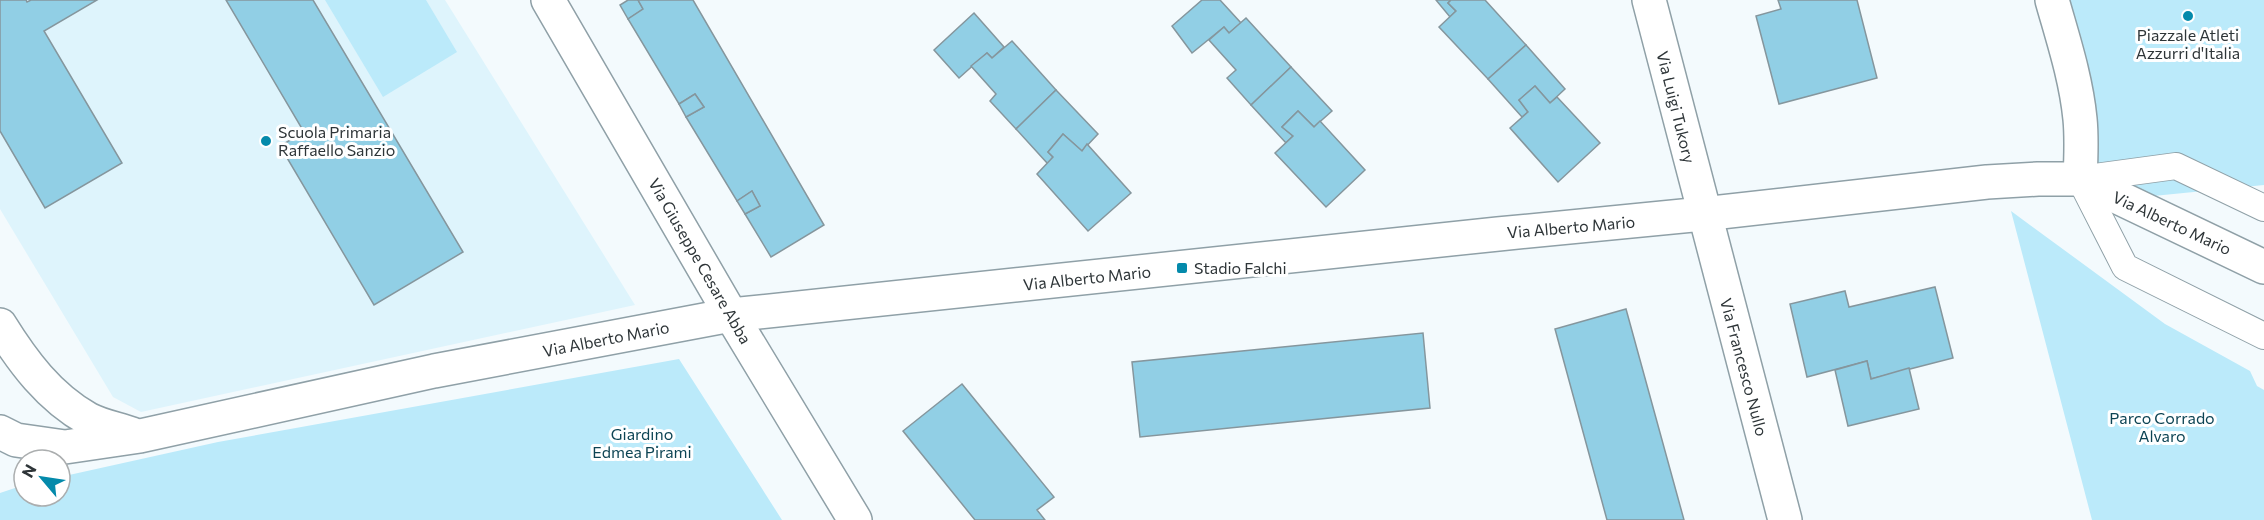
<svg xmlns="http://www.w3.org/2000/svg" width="2264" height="520" font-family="Commissioner,sans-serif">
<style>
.built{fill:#def4fc}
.green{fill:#bbeafa}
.building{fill:#91cfe5;stroke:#85969d;stroke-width:1.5}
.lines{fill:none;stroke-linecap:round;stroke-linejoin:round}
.lane-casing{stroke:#8fa0a7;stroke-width:28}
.street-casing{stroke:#8fa0a7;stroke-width:36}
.secondary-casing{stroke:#8fa0a7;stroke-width:36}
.lane{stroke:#fff;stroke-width:26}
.street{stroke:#fff;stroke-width:33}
.secondary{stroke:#fff;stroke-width:33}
.poi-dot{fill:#048aab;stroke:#fff;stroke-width:2}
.labels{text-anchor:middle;stroke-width:6;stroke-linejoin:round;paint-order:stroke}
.poi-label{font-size:16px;fill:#2e3538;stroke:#fff;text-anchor:start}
.street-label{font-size:16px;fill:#2e3538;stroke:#fff}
.park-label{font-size:16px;fill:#0d4454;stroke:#fff}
</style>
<rect width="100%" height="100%" fill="#f3fafd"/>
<!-- built -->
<polygon class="built" points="0,0 445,0 635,305 141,412 113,397 0,209"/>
<!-- green -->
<g class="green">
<polygon points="325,0 426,0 457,52 383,97"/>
<polygon points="2039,0 2264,0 2264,185 2093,202"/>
<polygon points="2011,211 2165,324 2250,371 2257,386 2264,390 2264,520 2092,520"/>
<polygon points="679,359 782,520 0,520 0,493 24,485 24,496 60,496 60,477 218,442"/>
</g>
<!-- building -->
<g class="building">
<polygon points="0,0 26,0 27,2 31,0 97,0 44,31 122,163 45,208 0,131"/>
<polygon points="226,0 313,0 463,252 374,305 280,146 304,132"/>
<polygon points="628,0 638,0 643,9 628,19 620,5"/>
<polygon points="638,0 693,0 824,225 771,257 745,214 760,206 752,191 737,201 686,117 704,107 695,94 679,104 628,19 643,9"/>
<polygon points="1202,0 1220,0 1241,23 1229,33 1224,27 1192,53 1172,26"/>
<polygon points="1436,0 1451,0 1448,3 1456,11 1450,17"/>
<polygon points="1451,0 1485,0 1526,45 1488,79 1439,27 1456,11 1448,3"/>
<polygon points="1778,0 1857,0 1877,78 1779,104 1756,16 1781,9"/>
<polygon points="974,13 1004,47 992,58 987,53 959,78 934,50"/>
<polygon points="1246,18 1291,67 1251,105 1227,78 1236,70 1209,40 1224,27 1229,33"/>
<polygon points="1012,41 1056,90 1016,129 990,101 996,94 971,66 987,53 992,58"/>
<polygon points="1526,45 1565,89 1550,103 1535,86 1519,100 1528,112 1522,117 1488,79"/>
<polygon points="1291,67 1332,111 1314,127 1298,111 1282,127 1293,136 1286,143 1251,105"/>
<polygon points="1535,86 1550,103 1557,97 1600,143 1558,182 1510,128 1528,112 1519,100"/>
<polygon points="1056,90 1098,134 1082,151 1063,134 1048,152 1053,157 1048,164 1016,129"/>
<polygon points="695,94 704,107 686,117 679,104"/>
<polygon points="1298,111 1314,127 1320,121 1365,170 1326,207 1275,153 1293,136 1282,127"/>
<polygon points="1063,134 1082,151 1087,144 1131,193 1088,231 1037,174 1053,157 1048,152"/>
<polygon points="752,191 760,206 745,214 737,201"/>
<polygon points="1935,287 1953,358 1871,379 1867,361 1807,377 1790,304 1845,291 1849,307"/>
<polygon points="1626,309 1684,520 1607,520 1555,329"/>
<polygon points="1423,333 1430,408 1140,437 1132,362"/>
<polygon points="1867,361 1871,379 1909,368 1919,409 1848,426 1835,370"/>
<polygon points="962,384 1054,497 1037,510 1045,520 975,520 903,431"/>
</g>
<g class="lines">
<defs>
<polyline id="lane" points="2264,208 2176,166 2080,179 2125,267 2264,336"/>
<g id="street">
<polyline points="548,0 731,315 855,520"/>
<polyline points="1649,0 1785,520"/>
<path d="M0,325c23,37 49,72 88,94 13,7 30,10 44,15"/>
<polyline points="0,432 16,440 65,447 140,436 434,371 731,315 1498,234 1703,214 1987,182 2038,179 2080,179"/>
</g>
<path id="secondary" d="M2052,0c11,39 24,78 28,119 2,20 1,40 0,60l184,88"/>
</defs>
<!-- lane casing -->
<use href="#lane" class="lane-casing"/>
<!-- street casing -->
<use href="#street" class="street-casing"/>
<!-- secondary casing -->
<use href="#secondary" class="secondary-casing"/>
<!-- lane -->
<use href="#lane" class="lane"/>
<!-- street -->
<use href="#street" class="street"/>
<!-- secondary -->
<use href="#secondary" class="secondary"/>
</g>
<!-- markers -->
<g class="poi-dot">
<circle cx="2188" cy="16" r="6"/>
<circle cx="266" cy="141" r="6"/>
<rect x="1176" y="262" width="12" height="12" rx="3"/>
</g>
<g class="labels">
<!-- poi labels -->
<g class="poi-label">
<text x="2188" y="41" text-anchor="middle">Piazzale Atleti<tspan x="2188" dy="18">Azzurri d'Italia</tspan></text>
<text x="278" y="138">Scuola Primaria<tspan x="278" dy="18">Raffaello Sanzio</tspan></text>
<text x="1194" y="274">Stadio Falchi</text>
</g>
<!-- street labels -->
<g class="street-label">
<text transform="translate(1676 107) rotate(76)" y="6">Via Luigi Tukory</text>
<text transform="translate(2172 223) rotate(25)" y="6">Via Alberto Mario</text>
<text transform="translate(1571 227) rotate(-5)" y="6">Via Alberto Mario</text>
<text transform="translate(700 261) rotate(60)" y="6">Via Giuseppe Cesare Abba</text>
<text transform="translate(1087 278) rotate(-6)" y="6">Via Alberto Mario</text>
<text transform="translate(606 339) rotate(-11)" y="6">Via Alberto Mario</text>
<text transform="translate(1744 367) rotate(75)" y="6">Via Francesco Nullo</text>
</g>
<!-- park labels -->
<g class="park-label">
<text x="2162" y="424">Parco Corrado<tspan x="2162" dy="18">Alvaro</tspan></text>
<text x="642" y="440">Giardino<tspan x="642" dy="18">Edmea Pirami</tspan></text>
</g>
</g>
<!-- north arrow -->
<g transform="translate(42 478) rotate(299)"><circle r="28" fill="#ffffff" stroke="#abaeaf" stroke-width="1.5"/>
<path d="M0-4.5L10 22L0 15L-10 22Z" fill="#048aab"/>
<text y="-9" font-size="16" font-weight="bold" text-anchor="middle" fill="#2e3538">N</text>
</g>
</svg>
